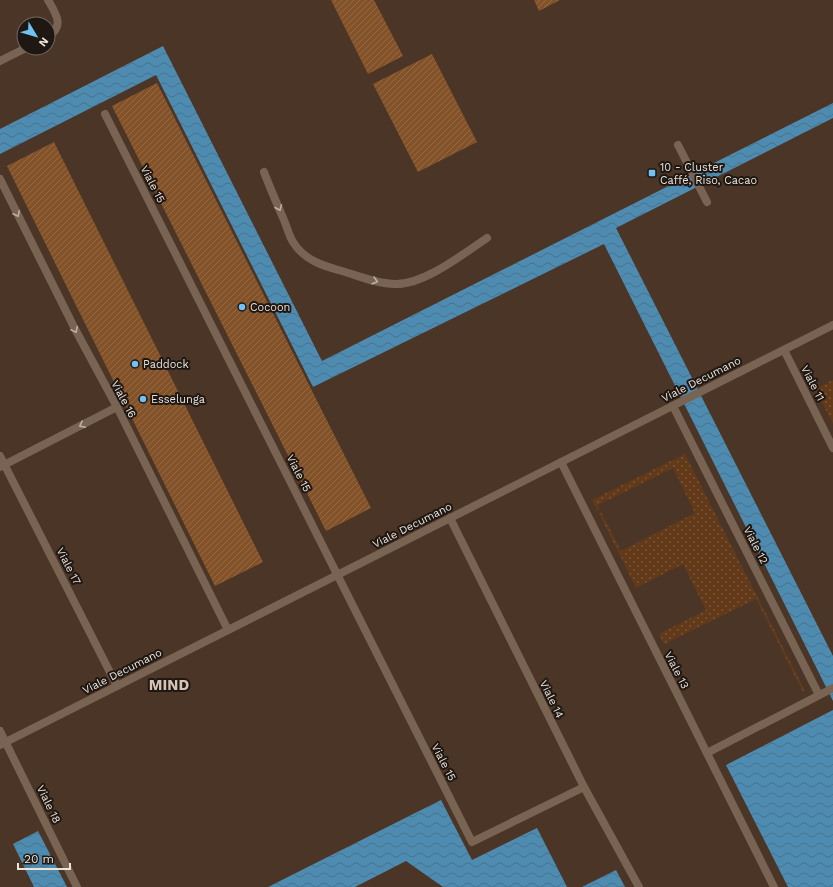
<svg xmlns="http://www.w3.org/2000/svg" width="833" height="887" font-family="'Work Sans',sans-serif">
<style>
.built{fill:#4a3526;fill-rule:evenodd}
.grass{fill:url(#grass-dots)}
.water{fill:url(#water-waves)}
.building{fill:url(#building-hatch)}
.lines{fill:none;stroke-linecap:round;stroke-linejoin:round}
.service{stroke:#796352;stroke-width:8}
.oneway{stroke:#bdafa4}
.poi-dot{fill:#70c1f4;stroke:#1e1712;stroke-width:1.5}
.labels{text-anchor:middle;stroke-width:4;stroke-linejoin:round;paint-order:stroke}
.poi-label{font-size:11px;fill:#ebe2da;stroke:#1e1712;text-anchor:start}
.street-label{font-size:11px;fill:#ebe2da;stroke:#1e1712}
.district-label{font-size:15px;font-weight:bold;fill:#d7c3b5;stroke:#1e1712}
</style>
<defs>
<pattern id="grass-dots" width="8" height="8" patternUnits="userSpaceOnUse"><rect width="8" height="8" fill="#623a19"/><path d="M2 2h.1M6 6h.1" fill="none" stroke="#79563a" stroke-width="1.8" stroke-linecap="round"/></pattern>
<pattern id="water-waves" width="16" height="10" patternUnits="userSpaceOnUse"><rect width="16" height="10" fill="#4e8bb1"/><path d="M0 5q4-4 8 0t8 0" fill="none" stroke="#4b728a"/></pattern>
<pattern id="building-hatch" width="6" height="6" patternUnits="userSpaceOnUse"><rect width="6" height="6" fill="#835229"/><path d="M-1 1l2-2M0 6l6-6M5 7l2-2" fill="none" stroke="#956b47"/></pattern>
</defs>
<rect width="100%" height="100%" fill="#3c2e22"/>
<!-- built -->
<path class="built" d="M0,0h833v887h-833zM24,24h24v24h-24z"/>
<!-- grass -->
<g class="grass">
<polygon points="833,380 833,424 815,389"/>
<polygon points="685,454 805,691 803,692 756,599 664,644 659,634 706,610 683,564 636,588 599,513 601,512 621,551 695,513 673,468 598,505 600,508 597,510 592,500"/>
</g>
<!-- water -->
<g class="water">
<polygon points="163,46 322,361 833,103 833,118 616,228 833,656 833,701 604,244 313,387 156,75 0,154 0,129"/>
<polygon points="833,710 833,887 788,887 726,765"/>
<polygon points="441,800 472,860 537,828 567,887 443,887 406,861 355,887 268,887"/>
<polygon points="38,831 67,887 34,887 13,844"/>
<polygon points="616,870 625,887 582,887"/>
</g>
<!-- building -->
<g class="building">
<polygon points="331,0 374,0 403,56 368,74"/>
<polygon points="534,0 560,0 539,11"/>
<polygon points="432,54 477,142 418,172 373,84"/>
<polygon points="157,83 371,508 326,531 112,106"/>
<polygon points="54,142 263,562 215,586 7,166"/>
</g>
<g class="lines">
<!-- service -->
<g class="service">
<path d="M48,37c17,-11 8,-23 0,-37"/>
<polyline points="0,61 26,48"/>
<polyline points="105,114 472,842 584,787"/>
<polyline points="678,145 707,202"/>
<path d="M264,172c6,16 13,32 20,48 3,7 5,16 9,22 11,18 30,24 49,29 17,5 35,13 53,13 29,1 68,-30 92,-46"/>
<polyline points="0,179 75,329 117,407 228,630"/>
<polyline points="784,350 833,448"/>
<polyline points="673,406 819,695"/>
<polyline points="0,456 117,686"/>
<polyline points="561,462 774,887"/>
<polyline points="0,467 117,407"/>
<polyline points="450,518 584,787 639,887"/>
<polyline points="0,731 77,887"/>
<polyline points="0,745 833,325"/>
<polyline points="707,753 833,688"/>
</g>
</g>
<!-- one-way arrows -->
<defs><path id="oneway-chevron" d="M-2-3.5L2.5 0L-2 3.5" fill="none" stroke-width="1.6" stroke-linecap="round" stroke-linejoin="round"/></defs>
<g class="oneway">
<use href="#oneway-chevron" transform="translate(279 208) rotate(67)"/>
<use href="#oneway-chevron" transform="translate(17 214) rotate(64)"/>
<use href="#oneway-chevron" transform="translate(375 281) rotate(16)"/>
<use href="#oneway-chevron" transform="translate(75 330) rotate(63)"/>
<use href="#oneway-chevron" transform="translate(82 425) rotate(153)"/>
</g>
<!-- markers -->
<g class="poi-dot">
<rect x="648" y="169" width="8" height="8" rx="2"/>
<circle cx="242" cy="307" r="4"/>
<circle cx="135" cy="364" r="4"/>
<circle cx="143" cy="399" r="4"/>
</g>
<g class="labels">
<!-- poi labels -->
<g class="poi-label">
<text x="660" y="171">10 - Cluster<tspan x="660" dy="13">Caffé, Riso, Cacao</tspan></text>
<text x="250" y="311">Cocoon</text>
<text x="143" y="368">Paddock</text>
<text x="151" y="403">Esselunga</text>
</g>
<!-- street labels -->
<g class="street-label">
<text transform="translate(153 184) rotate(63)" y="4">Viale 15</text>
<text transform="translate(701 379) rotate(-27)" y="4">Viale Decumano</text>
<text transform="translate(813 383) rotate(63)" y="4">Viale 11</text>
<text transform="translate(124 399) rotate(62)" y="4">Viale 16</text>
<text transform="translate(299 473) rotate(63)" y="4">Viale 15</text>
<text transform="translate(412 525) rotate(-27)" y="4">Viale Decumano</text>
<text transform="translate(756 545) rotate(63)" y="4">Viale 12</text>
<text transform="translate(69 566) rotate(63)" y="4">Viale 17</text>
<text transform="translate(677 670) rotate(63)" y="4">Viale 13</text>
<text transform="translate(122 671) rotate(-27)" y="4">Viale Decumano</text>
<text transform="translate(552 699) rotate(64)" y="4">Viale 14</text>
<text transform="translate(444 762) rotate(63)" y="4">Viale 15</text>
<text transform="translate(49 804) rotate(64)" y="4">Viale 18</text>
</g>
<!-- district labels -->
<g class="district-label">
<text x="169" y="690">MIND</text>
</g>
</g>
<!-- north arrow -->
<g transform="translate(36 36) rotate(128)"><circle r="19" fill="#1e1712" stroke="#706862"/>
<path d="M0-3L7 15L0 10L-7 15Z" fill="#70c1f4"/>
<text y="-6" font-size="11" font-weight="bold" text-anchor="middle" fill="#ebe2da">N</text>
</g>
<!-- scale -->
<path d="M18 863v6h52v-6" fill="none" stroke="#ebe2da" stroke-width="2"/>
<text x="24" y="863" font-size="12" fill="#ebe2da" stroke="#1e1712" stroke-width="3" paint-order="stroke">20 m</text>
</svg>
